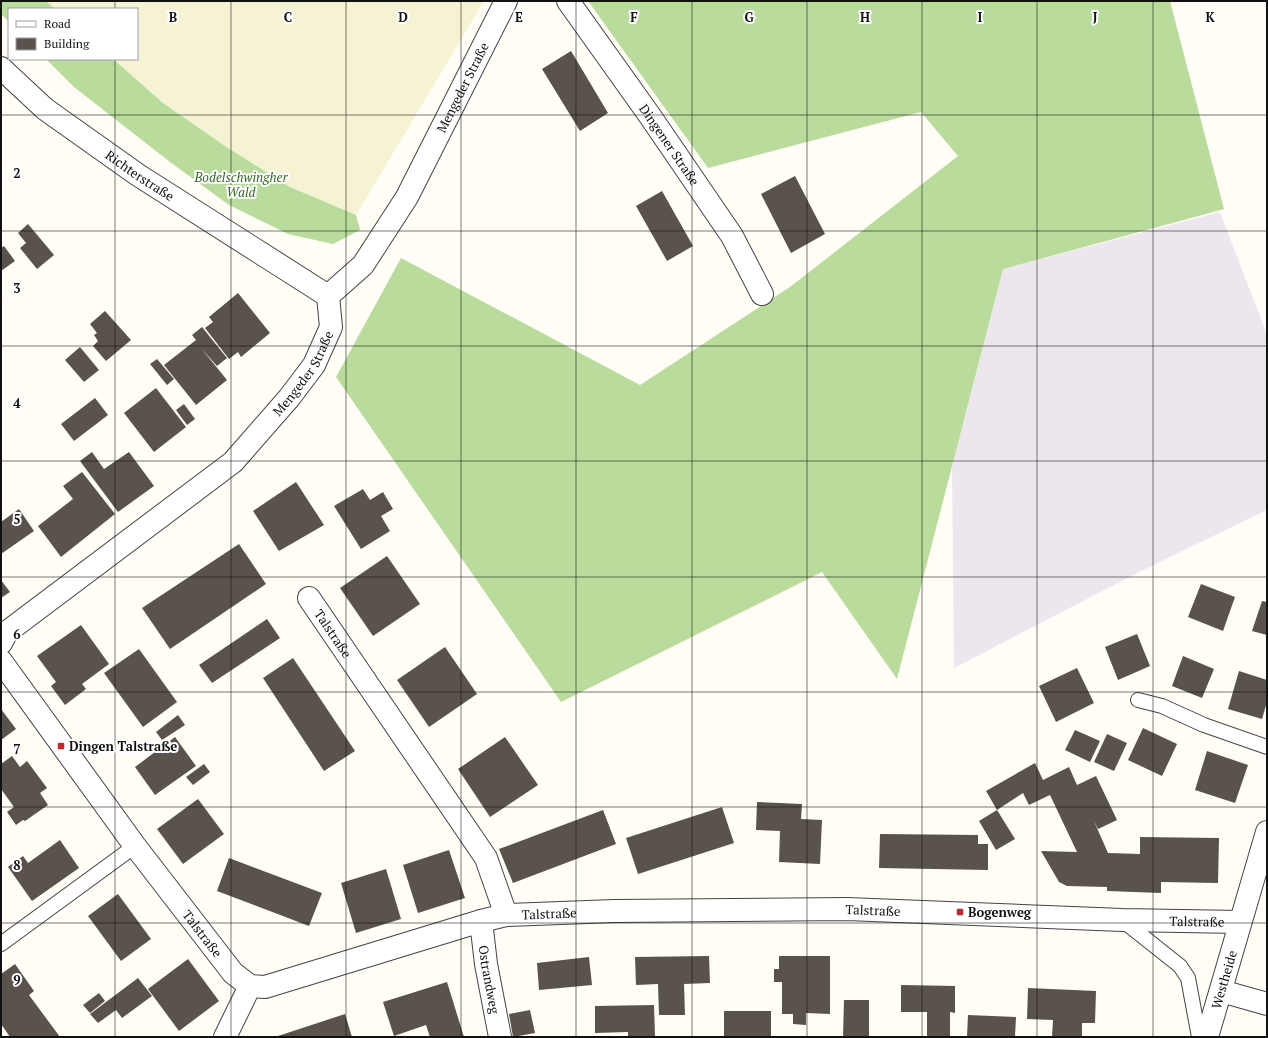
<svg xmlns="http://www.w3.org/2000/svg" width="1268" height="1038" font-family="'PT Serif',serif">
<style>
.industrial{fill:#eee6ef}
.farmland{fill:#f6f3d4}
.forest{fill:#b9dc9c}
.building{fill:#5a524d}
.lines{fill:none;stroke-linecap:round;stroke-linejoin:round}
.service-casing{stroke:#444;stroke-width:16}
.minor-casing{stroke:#444;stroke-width:24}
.tertiary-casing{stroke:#444;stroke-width:24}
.service{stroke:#fff;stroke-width:14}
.minor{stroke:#fff;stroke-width:22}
.tertiary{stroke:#fff;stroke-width:22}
.grid{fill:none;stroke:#111;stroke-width:1;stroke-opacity:0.55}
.poi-dot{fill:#c4262e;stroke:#fff;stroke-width:1.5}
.labels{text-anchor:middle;stroke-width:4;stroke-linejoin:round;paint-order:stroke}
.street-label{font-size:13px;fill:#111;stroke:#fff}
.park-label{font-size:13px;font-style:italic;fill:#2f6b1f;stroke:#fff}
.poi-label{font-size:13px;font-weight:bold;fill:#111;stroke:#fff;text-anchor:start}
.grid-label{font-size:13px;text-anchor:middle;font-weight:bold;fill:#111;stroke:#fff;stroke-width:4;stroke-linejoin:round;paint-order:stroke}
</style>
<rect width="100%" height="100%" fill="#fffdf5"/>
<!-- industrial -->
<polygon class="industrial" points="1220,212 1267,335 1267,510 1141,571 954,668 952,466 1003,269"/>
<!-- farmland -->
<polygon class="farmland" points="46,1 484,1 356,215 290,187 225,146 163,103 113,59 137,59 137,9 55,9"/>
<!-- forest -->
<g class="forest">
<polygon points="1,1 46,1 55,9 9,9 9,22 1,14"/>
<polygon points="588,1 1170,1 1224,209 1003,269 897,679 822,572 561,702 336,377 401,258 640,385 790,287 958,156 921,112 708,168"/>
<polygon points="46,59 113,59 163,103 225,146 290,187 356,215 360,230 333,244 288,234 229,205 170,162 74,87"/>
</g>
<!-- building -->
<g class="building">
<polygon points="571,51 608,113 580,131 542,69"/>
<polygon points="795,176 825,234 791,253 761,194"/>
<polygon points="662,191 693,246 667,261 636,206"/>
<polygon points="28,224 54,255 37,269 20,248 26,243 18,233"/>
<polygon points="4,246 15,261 1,271 1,248"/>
<polygon points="238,293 270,333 241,357 238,352 229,359 205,328 213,322 209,317"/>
<polygon points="105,311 131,340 106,361 93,346 98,341 94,335 97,333 90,324"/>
<polygon points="202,327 227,358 217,366 201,348 227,380 196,405 164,365 196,340 192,335"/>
<polygon points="80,347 99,370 84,382 65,360"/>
<polygon points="157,359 174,379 167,385 150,364"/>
<polygon points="156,388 186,427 154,452 124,413"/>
<polygon points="95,398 108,415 74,441 61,424"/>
<polygon points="184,404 195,419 187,425 176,410"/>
<polygon points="92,452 104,469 129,452 154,486 118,512 80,461"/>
<polygon points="82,472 115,514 61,557 38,526 73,499 63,486"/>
<polygon points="296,482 324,525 279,551 253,511"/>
<polygon points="363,489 370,500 383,492 393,509 381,516 390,531 361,549 334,506"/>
<polygon points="19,509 34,531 1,554 1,522"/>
<polygon points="239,544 266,584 170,649 142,608"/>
<polygon points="387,556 420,604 373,636 340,588"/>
<polygon points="1,580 10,592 1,598"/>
<polygon points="1201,584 1235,597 1223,631 1188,617"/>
<polygon points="1262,601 1267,602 1267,635 1252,631"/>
<polygon points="267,619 280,638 212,683 199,665"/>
<polygon points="81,625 109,664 82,684 86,689 65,705 51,686 56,682 37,656"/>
<polygon points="1137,634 1150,666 1118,680 1105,647"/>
<polygon points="445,647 477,694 429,727 397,680"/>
<polygon points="139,649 177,702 143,727 104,673"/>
<polygon points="1183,656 1214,669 1202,698 1172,686"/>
<polygon points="293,658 355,751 324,771 263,678"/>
<polygon points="1077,668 1094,703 1056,722 1039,686"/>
<polygon points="1239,671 1267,680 1267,702 1262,719 1228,709"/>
<polygon points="1,709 16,729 1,740"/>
<polygon points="178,715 185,725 162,740 156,732"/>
<polygon points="1143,728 1177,744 1162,776 1128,760"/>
<polygon points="1075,730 1100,741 1090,762 1065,750"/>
<polygon points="1107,734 1127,743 1114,771 1094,762"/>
<polygon points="175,737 196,766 155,795 135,767"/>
<polygon points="505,737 538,785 490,817 458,769"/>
<polygon points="1207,751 1248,765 1235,803 1195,790"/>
<polygon points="12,756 20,767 27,761 47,788 40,793 48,805 25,821 23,820 16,825 7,812 14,807 1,789 1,764"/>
<polygon points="1035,763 1043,780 1069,767 1077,785 1096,776 1117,820 1098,829 1093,819 1108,853 1140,854 1140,837 1219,838 1218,883 1161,882 1161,893 1107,891 1107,887 1067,886 1059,882 1041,851 1077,852 1050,795 1029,805 1023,793 997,810 1015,839 996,850 979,821 997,810 986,791"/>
<polygon points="204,764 210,772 193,785 186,777"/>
<polygon points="198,799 224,834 183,864 157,829"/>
<polygon points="757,802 802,804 801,819 822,820 820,864 779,862 780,831 756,830"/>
<polygon points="722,807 734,843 638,874 626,838"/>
<polygon points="603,810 616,844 513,883 499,849"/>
<polygon points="880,834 978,835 978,844 988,844 988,870 879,868"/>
<polygon points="60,840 79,868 32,901 8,867 23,856 28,863"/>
<polygon points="449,850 465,898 418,913 403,865"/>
<polygon points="229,858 322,893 309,926 217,891"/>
<polygon points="386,869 401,919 356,933 341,883"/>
<polygon points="118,894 151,939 121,961 88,916"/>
<polygon points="709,956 710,983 684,984 685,1015 659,1015 658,984 636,985 635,957"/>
<polygon points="779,956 830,956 830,1014 806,1013 806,1025 793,1024 793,1014 782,1014 782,982 774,982 774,969 779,969"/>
<polygon points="589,957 592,985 539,990 537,963"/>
<polygon points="188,959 219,1001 179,1031 148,989"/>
<polygon points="15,964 34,991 29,995 60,1037 10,1037 1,1024 1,974"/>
<polygon points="138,978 152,996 122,1018 116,1010 98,1023 90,1014"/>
<polygon points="447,982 464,1037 430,1037 426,1025 394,1036 383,1002"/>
<polygon points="901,985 955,986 955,1013 950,1012 950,1037 927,1037 927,1012 901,1012"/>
<polygon points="1028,988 1096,991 1095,1023 1082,1023 1082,1037 1052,1037 1053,1020 1027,1019"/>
<polygon points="99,993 105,1001 90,1013 83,1005"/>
<polygon points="844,1000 869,1000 869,1037 843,1037"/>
<polygon points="654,1005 655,1037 628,1037 628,1032 595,1033 595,1006"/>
<polygon points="530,1010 535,1033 513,1037 509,1014"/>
<rect x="724" y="1011" width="47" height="26"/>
<polygon points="345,1014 352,1037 275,1037"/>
<polygon points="968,1015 1016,1017 1015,1037 967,1037"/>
</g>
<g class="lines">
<defs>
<g id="service">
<polyline points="1138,700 1162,706 1204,725 1267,747"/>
<polyline points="1122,920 1180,966 1188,978 1199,1037"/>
<polyline points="1,944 135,846"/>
</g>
<g id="minor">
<path id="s1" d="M568,1l82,115 82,120 30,58"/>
<path id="s2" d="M309,598l177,260 20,57"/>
<path id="s3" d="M1,643l6,-11 226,-170 56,-64 25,-33 17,-38 -3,-31"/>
<path id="s4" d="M1,661l134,185 98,127 17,13 15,1 216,-66 25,-6 108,-4 233,-2 275,11 118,2"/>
<path id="s5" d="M481,921l5,43 14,73"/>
<polyline points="1221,991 1267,1004"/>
<polyline points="225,1037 250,986"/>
<path id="s6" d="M1207,1037l60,-205"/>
</g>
<g id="tertiary">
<path id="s7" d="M1,68l44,41 93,66 190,121 35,-31 44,-68 99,-196"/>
</g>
</defs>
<!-- service casing -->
<use href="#service" class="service-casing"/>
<!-- minor casing -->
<use href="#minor" class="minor-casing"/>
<!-- tertiary casing -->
<use href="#tertiary" class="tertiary-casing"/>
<!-- service -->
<use href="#service" class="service"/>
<!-- minor -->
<use href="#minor" class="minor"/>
<!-- tertiary -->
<use href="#tertiary" class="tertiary"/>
</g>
<!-- grid -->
<path class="grid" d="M115,1v8M231,1v1036M346,1v1036M461,1v1036M576,1v1036M692,1v1036M807,1v1036M922,1v1036M1037,1v1036M1153,1v1036M115,59v978M1,115h1266M1,231h1266M1,346h1266M1,461h1266M1,577h1266M1,692h1266M1,807h1266M1,923h1266"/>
<!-- markers -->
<g class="poi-dot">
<rect x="57" y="742" width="8" height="8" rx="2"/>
<rect x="956" y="908" width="8" height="8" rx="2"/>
</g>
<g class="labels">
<!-- street labels -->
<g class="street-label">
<text dy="5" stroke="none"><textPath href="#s7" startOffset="650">Mengeder Straße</textPath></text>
<text dy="5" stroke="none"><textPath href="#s1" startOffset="176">Dingener Straße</textPath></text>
<text dy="5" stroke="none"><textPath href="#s7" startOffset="176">Richterstraße</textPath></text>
<text dy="5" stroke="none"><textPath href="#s3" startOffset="409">Mengeder Straße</textPath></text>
<text dy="5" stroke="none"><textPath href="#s2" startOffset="43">Talstraße</textPath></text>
<text dy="5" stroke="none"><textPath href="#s4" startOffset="1044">Talstraße</textPath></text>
<text dy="5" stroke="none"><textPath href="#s4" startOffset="720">Talstraße</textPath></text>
<text dy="5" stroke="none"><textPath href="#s4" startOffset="1368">Talstraße</textPath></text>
<text dy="5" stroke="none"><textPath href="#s4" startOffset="339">Talstraße</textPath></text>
<text dy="5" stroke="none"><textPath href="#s5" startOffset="59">Ostrandweg</textPath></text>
<text dy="5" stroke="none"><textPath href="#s6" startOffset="60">Westheide</textPath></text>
</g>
<!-- park labels -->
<g class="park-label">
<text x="241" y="182">Bodelschwingher<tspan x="241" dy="15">Wald</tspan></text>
</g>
<!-- poi labels -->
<g class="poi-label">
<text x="69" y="751">Dingen Talstraße</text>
<text x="968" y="917">Bogenweg</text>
</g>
</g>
<g class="grid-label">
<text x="173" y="22">B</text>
<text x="288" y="22">C</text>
<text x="403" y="22">D</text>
<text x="519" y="22">E</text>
<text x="634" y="22">F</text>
<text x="749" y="22">G</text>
<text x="865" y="22">H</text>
<text x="980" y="22">I</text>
<text x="1095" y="22">J</text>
<text x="1210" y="22">K</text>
<text x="17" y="178">2</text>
<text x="17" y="293">3</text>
<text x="17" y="408">4</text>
<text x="17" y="524">5</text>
<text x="17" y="639">6</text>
<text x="17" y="754">7</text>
<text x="17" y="870">8</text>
<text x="17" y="985">9</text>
</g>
<!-- border -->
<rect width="1268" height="1038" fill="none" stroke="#111111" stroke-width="4"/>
<!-- legend -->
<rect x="8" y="8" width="130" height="52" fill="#ffffff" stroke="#a0a0a0"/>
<rect x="16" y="21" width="20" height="6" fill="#ffffff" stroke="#a0a0a0"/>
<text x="44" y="28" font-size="12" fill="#111111">Road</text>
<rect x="16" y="38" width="20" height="12" fill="#5a524d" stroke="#a0a0a0"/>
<text x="44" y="48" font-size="12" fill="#111111">Building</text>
</svg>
